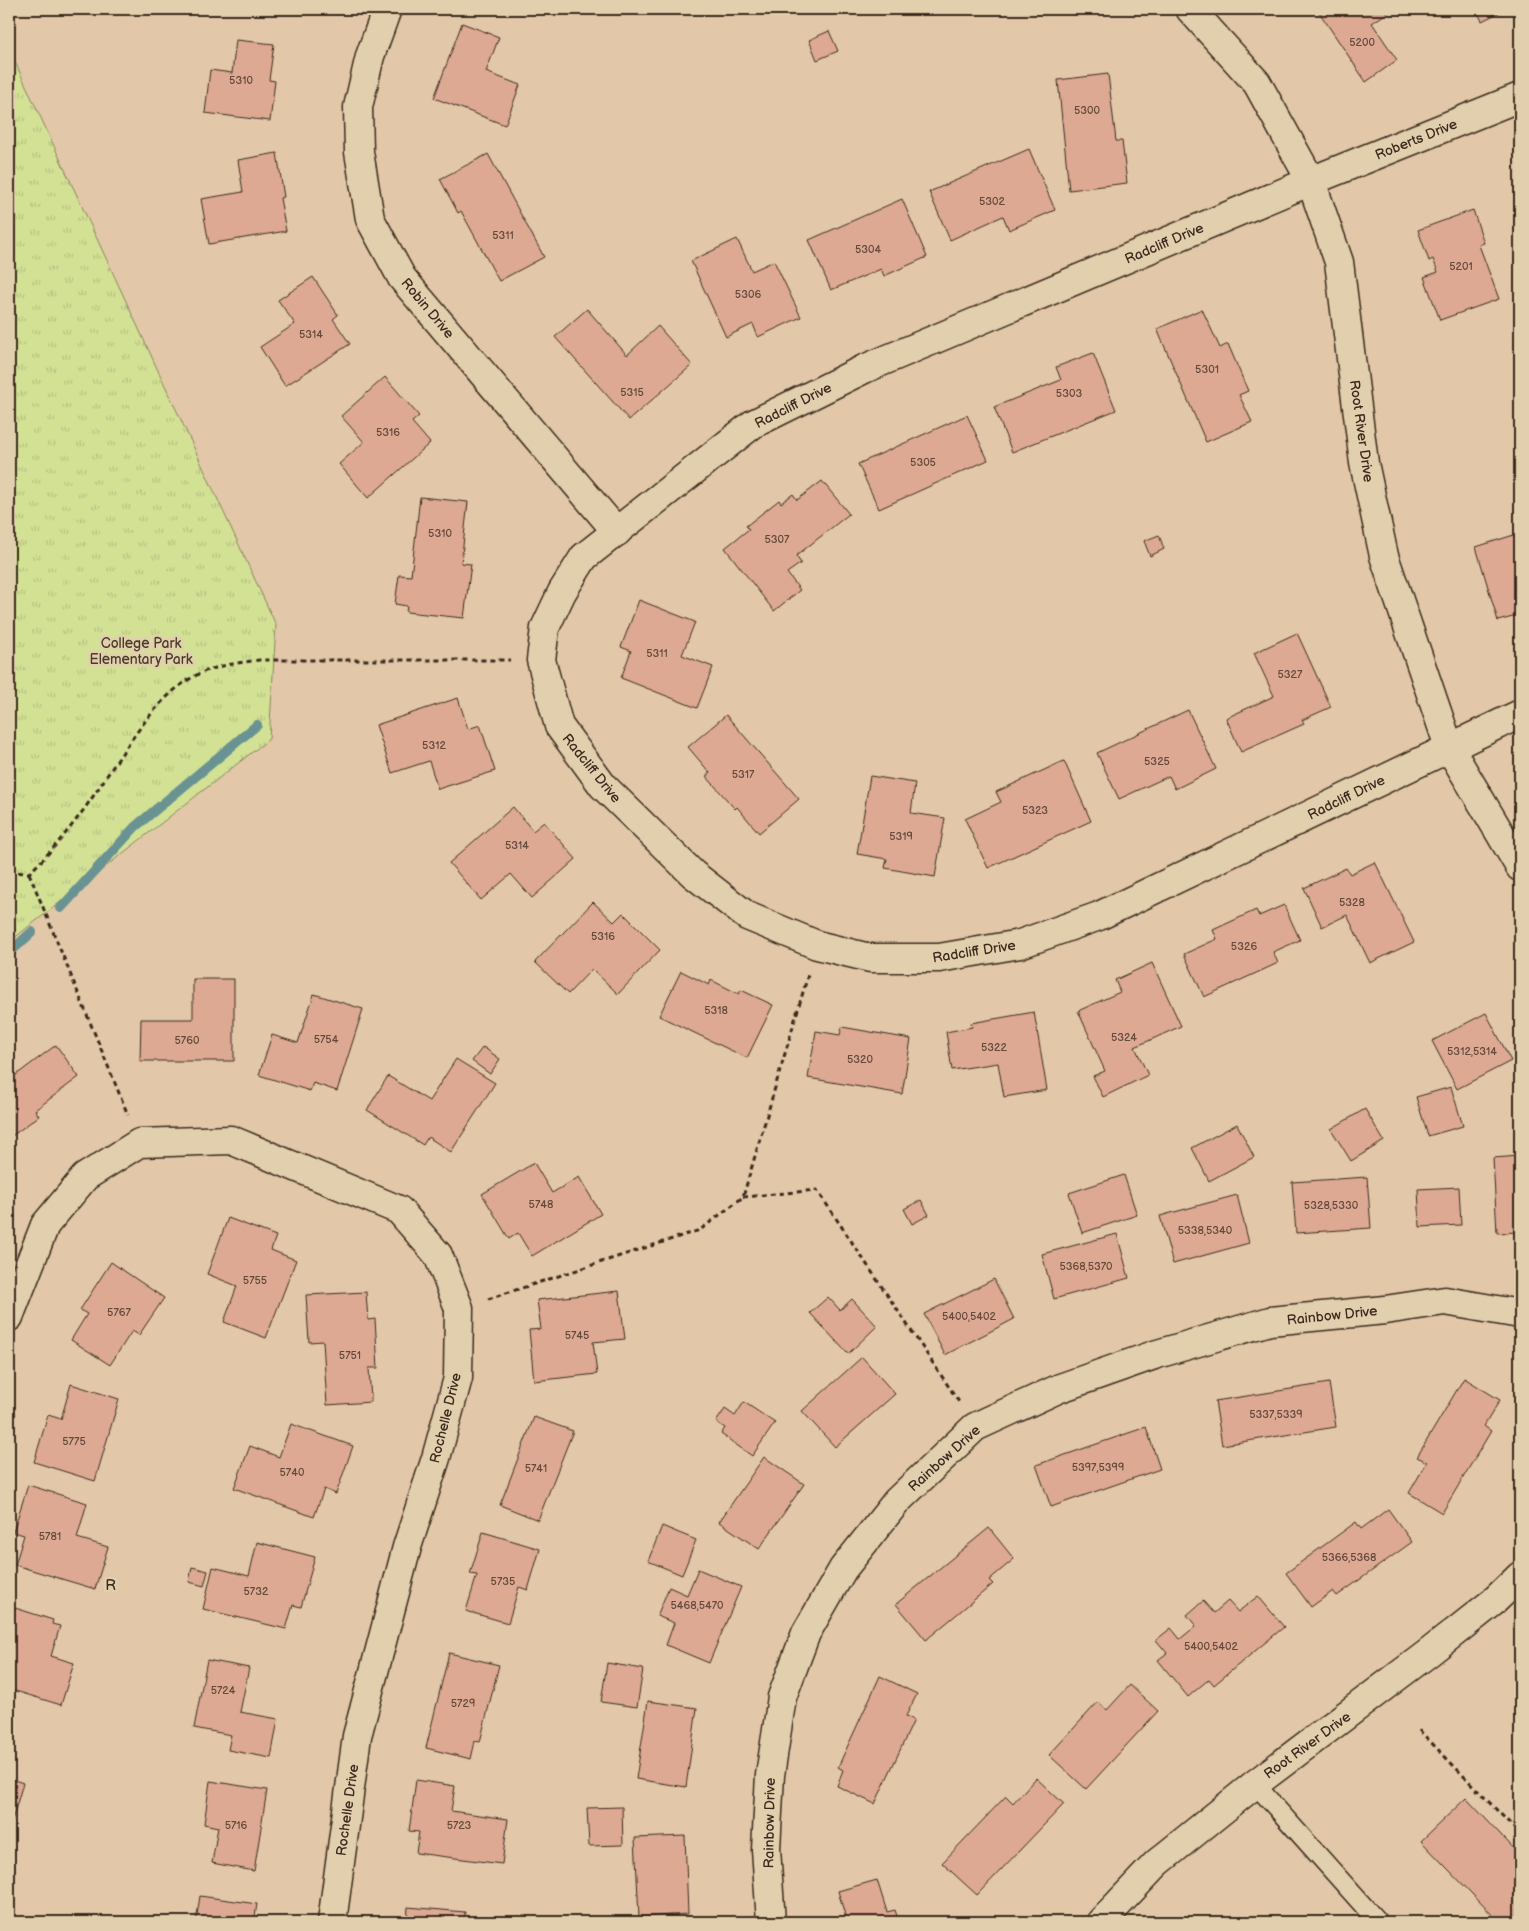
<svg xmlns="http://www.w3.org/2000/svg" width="1529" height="1931" font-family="'Balsamiq Sans',sans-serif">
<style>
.park{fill:url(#park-tufts);stroke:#87865a}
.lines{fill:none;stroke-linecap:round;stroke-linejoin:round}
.stream{stroke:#699393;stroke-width:10}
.building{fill:#dda993;stroke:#3b2a1e}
.service-casing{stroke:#3b2a1e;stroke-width:21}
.minor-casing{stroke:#3b2a1e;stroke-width:31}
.path{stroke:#3b2a1e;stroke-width:3;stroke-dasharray:5 4;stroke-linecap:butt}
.service{stroke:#e2cfad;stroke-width:18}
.minor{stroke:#e2cfad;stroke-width:28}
.labels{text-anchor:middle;stroke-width:5;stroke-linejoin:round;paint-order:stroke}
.number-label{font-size:11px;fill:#644a3b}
.street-label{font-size:14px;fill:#3b2a1e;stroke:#e2cfad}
.park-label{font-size:14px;fill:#4a3c2a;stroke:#e2cfad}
.neighbourhood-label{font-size:15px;letter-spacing:1px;fill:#3b2a1e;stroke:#e2cfad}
</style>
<defs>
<pattern id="park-tufts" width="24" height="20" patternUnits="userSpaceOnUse" patternTransform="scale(1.25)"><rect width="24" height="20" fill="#d3e195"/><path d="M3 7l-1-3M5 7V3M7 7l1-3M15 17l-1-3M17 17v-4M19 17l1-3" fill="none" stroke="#b6c180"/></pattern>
</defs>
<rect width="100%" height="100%" fill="#e2c8a8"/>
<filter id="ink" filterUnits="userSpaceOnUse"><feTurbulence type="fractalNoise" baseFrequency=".02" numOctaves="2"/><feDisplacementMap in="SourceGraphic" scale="10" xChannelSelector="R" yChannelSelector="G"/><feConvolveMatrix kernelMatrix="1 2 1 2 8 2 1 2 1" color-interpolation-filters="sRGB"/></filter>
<g filter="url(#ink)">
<!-- park -->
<polygon class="park" points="9,49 276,625 269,739 9,942"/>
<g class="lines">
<!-- stream -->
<g class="stream">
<polyline points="61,908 135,827 257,725"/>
<polyline points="9,953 32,932"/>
</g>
</g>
<!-- building -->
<g class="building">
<polygon points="1317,9 1393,9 1372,23 1397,60 1366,82"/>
<polygon points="1476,9 1506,9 1482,21"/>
<polygon points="462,23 499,37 486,72 520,85 505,125 434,98"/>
<polygon points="829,31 838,51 817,60 809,40"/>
<polygon points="236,40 274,44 269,80 275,81 270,121 205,113 210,70 232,73"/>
<polygon points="1108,74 1116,141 1122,141 1127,183 1069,190 1058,80"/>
<polygon points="1029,149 1055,210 1009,230 1003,216 950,240 929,192"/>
<polygon points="277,153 284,197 280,198 286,231 209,244 201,199 243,192 238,160"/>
<polygon points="488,154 544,257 499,281 461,211 458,213 440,179"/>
<polygon points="902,199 927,257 884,276 881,269 831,290 809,240"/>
<polygon points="1473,210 1484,243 1479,245 1499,299 1440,320 1424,277 1438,272 1433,259 1429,261 1418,230"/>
<polygon points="737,239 752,271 774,261 801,317 758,337 753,324 726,337 691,261"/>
<polygon points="313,277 338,315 333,319 350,344 285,386 260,347 295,324 278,300"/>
<polygon points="587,309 627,355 658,326 692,365 629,420 555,337"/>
<polygon points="1202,309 1220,348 1228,344 1248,391 1239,395 1252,422 1206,442 1157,329"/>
<polygon points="1093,353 1116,410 1012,452 994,407 1061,380 1056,367"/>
<polygon points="385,377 419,416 412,422 430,443 368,498 339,464 364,442 341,416"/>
<polygon points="967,415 988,460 879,509 858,464"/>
<polygon points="822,481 849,514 796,556 801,563 787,573 800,590 774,611 725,548 749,529 746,526 779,500 781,503 793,494 797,500"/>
<polygon points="420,497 468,502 461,563 471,564 464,618 406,612 407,606 395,604 399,575 411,576"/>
<polygon points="1520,533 1520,615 1498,621 1476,547"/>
<polygon points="1159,535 1164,549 1150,556 1144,541"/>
<polygon points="639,600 695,622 682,655 713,667 697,708 621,678 631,651 621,647"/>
<polygon points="1297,633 1331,707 1302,720 1304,724 1241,752 1226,718 1274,696 1254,653"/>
<polygon points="458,698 468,729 480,725 495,771 438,789 429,761 392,773 376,725"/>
<polygon points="1188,710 1216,769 1175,789 1169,776 1119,799 1097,753"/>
<polygon points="726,715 799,799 759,833 737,807 735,809 706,776 710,773 688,747"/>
<polygon points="1064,761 1091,821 988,868 965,819 1001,802 996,792"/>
<polygon points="870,776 915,783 911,813 945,818 935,877 885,868 887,859 857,854"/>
<polygon points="513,807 533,831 544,822 576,859 532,898 511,874 481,900 449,863"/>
<polygon points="1375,862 1414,942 1370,963 1347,915 1322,927 1304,888 1346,868 1350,874"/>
<polygon points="593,902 614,922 623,913 660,950 618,994 592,969 568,994 535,962"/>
<polygon points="1284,905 1300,940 1273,952 1278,963 1204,997 1184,954 1217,939 1213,930 1256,910 1259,916"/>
<polygon points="1152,963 1181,1026 1135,1047 1148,1075 1103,1097 1093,1076 1105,1071 1078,1011 1120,992 1115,980"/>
<polygon points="681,971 709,985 711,980 739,994 741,990 773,1005 747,1058 659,1016"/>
<polygon points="193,979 234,979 234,1061 140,1061 141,1019 193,1019"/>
<polygon points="314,994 363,1009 337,1091 313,1083 310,1091 259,1075 272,1035 298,1043"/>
<polygon points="1034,1012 1047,1090 1004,1097 998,1063 952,1070 946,1032 972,1027 971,1023"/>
<polygon points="1486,1013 1511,1061 1457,1089 1432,1041"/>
<polygon points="842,1027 911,1039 902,1094 808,1078 816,1031 840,1035"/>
<polygon points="56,1045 79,1077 35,1110 39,1116 9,1138 9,1074 12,1078"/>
<polygon points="483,1047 500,1059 490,1074 472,1061"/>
<polygon points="456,1059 495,1083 451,1152 428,1137 423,1145 367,1110 388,1076 429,1101"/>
<polygon points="1451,1087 1463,1126 1428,1136 1416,1097"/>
<polygon points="1365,1109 1384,1141 1351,1161 1331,1129"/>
<polygon points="1237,1124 1254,1157 1209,1181 1192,1148"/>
<polygon points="1520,1156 1520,1232 1497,1233 1493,1158"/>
<polygon points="534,1163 552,1193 579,1177 601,1214 532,1256 518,1233 509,1239 482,1194"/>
<polygon points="1124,1175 1137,1215 1082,1233 1069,1193"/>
<polygon points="1367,1177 1371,1228 1296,1233 1292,1182"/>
<polygon points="1459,1187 1461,1225 1420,1227 1418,1189"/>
<polygon points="1237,1195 1249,1243 1173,1264 1160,1216"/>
<polygon points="921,1200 929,1215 912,1224 904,1209"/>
<polygon points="228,1218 276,1236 271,1250 296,1260 266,1338 224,1322 237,1286 207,1274"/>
<polygon points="1117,1234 1129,1278 1054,1299 1042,1254"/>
<polygon points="111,1262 164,1298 139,1335 132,1331 110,1365 71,1340 87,1314 80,1310"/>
<polygon points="994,1279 1014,1319 945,1355 924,1314"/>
<polygon points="619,1291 625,1339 593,1342 597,1374 534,1381 529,1330 541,1329 537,1300"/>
<polygon points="366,1292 368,1320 375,1319 378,1368 369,1368 371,1402 327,1405 323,1341 309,1342 306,1295"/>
<polygon points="828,1297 840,1310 852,1299 877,1326 848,1354 810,1313"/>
<polygon points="862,1357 895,1394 835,1447 802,1411"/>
<polygon points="1464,1378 1500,1400 1484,1426 1491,1431 1442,1513 1409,1493 1427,1462 1417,1457"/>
<polygon points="1329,1383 1336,1427 1222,1445 1215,1401"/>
<polygon points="71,1384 119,1399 95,1481 34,1462 48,1415 61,1419"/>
<polygon points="744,1402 775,1423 752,1456 721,1434 725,1428 716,1422 725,1409 735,1416"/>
<polygon points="534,1417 573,1431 538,1520 500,1505"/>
<polygon points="291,1424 353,1446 336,1494 324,1489 314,1517 234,1488 250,1446 279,1457"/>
<polygon points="1146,1427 1160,1469 1051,1507 1036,1465"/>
<polygon points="764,1457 804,1484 759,1549 719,1522"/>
<polygon points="28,1485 87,1503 77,1538 108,1547 95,1589 15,1565 24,1535 13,1532"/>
<polygon points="1388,1509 1412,1542 1337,1596 1333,1591 1311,1607 1286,1573 1356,1522 1361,1529"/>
<polygon points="662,1526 696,1540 682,1575 648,1561"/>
<polygon points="989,1528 1014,1559 989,1580 993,1584 926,1640 896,1604"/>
<polygon points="483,1532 540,1549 528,1590 519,1587 508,1623 466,1611 477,1575 470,1574"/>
<polygon points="257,1542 315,1557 301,1607 293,1605 286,1629 203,1609 213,1567 249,1576"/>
<polygon points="192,1567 208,1571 204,1586 189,1582"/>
<polygon points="698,1569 741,1587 709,1663 666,1645 674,1623 657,1616 669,1587 687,1595"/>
<polygon points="1258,1596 1284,1627 1214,1685 1209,1679 1188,1697 1158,1660 1167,1653 1156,1640 1171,1628 1180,1639 1196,1626 1187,1615 1203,1601 1214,1613 1228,1601 1238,1612"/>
<polygon points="9,1606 53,1620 52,1624 60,1626 51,1656 74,1663 61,1705 9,1689"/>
<polygon points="449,1653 499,1665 480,1742 475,1741 471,1759 426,1748"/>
<polygon points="207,1660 249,1668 240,1712 278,1719 271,1758 228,1750 231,1735 194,1728"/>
<polygon points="607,1663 643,1669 637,1707 601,1702"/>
<polygon points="880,1676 917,1694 906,1716 914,1720 875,1804 837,1786 843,1770 838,1767"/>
<polygon points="1130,1685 1158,1711 1086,1789 1049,1755 1098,1702 1107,1710"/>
<polygon points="648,1701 697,1708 686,1787 636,1779"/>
<polygon points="9,1778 23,1783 11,1824 9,1823"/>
<polygon points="1036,1778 1064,1804 977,1895 942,1863 1006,1796 1013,1803"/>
<polygon points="416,1780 455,1786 451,1811 508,1819 502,1864 416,1853 419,1832 409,1831"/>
<polygon points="210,1781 267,1790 254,1871 212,1863 218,1827 204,1824"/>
<polygon points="1466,1798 1520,1855 1520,1922 1499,1922 1421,1841"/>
<polygon points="622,1807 623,1845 589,1846 587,1808"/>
<polygon points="685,1836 688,1914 639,1917 635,1838"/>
<polygon points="877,1880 887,1912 895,1910 899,1922 847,1922 838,1891"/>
<polygon points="200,1896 257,1904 254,1922 196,1922"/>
<polygon points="408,1907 465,1912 464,1922 407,1922"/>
</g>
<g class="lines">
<defs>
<polyline id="service" points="1255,1784 1378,1922"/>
<g id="minor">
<polyline points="387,9 370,56 358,107 359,152 370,219 402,278 617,532"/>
<polyline points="1190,9 1257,83 1311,181 1339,262 1364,463 1384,556 1449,747 1520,867"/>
<polyline points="1520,97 1311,181 864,369 753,424 584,557 562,592 545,628 541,660 559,726 603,786 693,874 747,916 817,945 870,958 939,958 1020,944 1099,916 1520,714"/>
<polyline points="9,1317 45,1225 85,1177 139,1143 231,1140 399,1210 438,1255 459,1308 458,1378 436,1458 407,1547 357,1736 332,1922"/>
<polyline points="771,1922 766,1849 770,1775 782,1697 806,1633 843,1569 897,1501 975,1427 1060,1388 1154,1355 1270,1321 1385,1310 1445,1301 1520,1314"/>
<polyline points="1101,1922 1157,1863 1255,1784 1427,1654 1493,1602 1520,1576"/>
</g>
</defs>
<!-- service casing -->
<use href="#service" class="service-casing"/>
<!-- minor casing -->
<use href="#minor" class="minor-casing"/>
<!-- path -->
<g class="path">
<path d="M9,872l20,1c32,-30 57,-65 81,-102 22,-32 48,-74 83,-94 20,-11 43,-14 66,-17h251"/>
<polyline points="29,873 128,1115"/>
<polyline points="743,1197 817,1190 959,1402"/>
<polyline points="488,1299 700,1230 743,1197 808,975"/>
<polyline points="1419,1730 1520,1834"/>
</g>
<!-- service -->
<use href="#service" class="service"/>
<!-- minor -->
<use href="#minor" class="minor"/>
</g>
</g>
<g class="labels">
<!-- number labels -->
<g class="number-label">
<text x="1362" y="46">5200</text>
<text x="241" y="84">5310</text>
<text x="1087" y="114">5300</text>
<text x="992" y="205">5302</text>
<text x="503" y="239">5311</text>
<text x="868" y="253">5304</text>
<text x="1461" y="270">5201</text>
<text x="748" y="298">5306</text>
<text x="311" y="338">5314</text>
<text x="1207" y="373">5301</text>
<text x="632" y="396">5315</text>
<text x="1069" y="397">5303</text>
<text x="388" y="436">5316</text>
<text x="923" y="466">5305</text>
<text x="440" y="537">5310</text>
<text x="777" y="543">5307</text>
<text x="657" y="657">5311</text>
<text x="1290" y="678">5327</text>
<text x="434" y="749">5312</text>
<text x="1157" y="765">5325</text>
<text x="743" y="778">5317</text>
<text x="1035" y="814">5323</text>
<text x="901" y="840">5319</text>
<text x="517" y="849">5314</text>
<text x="1352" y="906">5328</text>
<text x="603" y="940">5316</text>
<text x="1244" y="950">5326</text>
<text x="716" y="1014">5318</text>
<text x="1124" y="1041">5324</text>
<text x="326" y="1043">5754</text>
<text x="187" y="1044">5760</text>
<text x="994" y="1051">5322</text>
<text x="1472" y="1055">5312,5314</text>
<text x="860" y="1063">5320</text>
<text x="541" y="1208">5748</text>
<text x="1331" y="1209">5328,5330</text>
<text x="1205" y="1234">5338,5340</text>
<text x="1086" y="1270">5368,5370</text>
<text x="255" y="1284">5755</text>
<text x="119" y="1316">5767</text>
<text x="969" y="1320">5400,5402</text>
<text x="577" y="1339">5745</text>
<text x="350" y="1359">5751</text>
<text x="1276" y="1418">5337,5339</text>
<text x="74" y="1445">5775</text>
<text x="1098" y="1471">5397,5399</text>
<text x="536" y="1472">5741</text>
<text x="292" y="1476">5740</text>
<text x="50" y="1540">5781</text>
<text x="1349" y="1561">5366,5368</text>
<text x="503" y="1585">5735</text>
<text x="256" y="1595">5732</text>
<text x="697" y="1609">5468,5470</text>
<text x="1211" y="1650">5400,5402</text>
<text x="223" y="1694">5724</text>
<text x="463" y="1707">5729</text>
<text x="236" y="1829">5716</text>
<text x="459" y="1829">5723</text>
</g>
<!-- street labels -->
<g class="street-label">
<text transform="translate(1416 139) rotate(-22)" y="5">Roberts Drive</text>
<text transform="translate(1164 243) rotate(-23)" y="5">Radcliff Drive</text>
<text transform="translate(428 308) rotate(50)" y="5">Robin Drive</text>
<text transform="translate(793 405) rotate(-27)" y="5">Radcliff Drive</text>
<text transform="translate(1362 431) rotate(82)" y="5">Root River Drive</text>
<text transform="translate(592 768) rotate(51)" y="5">Radcliff Drive</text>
<text transform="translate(1346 797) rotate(-26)" y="5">Radcliff Drive</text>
<text transform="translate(974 951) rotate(-9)" y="5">Radcliff Drive</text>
<text transform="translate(1332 1315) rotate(-6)" y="5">Rainbow Drive</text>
<text transform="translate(445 1418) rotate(-76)" y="5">Rochelle Drive</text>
<text transform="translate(944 1458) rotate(-42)" y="5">Rainbow Drive</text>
<text transform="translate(1307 1745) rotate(-36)" y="5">Root River Drive</text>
<text transform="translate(347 1810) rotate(-82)" y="5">Rochelle Drive</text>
<text transform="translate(769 1823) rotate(-89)" y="5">Rainbow Drive</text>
</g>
<!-- park labels -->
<g class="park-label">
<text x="141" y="648">College Park<tspan x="141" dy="16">Elementary Park</tspan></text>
</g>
<!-- neighbourhood labels -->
<g class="neighbourhood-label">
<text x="111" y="1590">R</text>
</g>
</g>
<!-- margin -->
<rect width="1529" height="1931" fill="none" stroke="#e2cfad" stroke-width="30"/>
<rect x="15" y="15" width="1499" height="1901" fill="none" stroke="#3b2a1e" stroke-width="2" filter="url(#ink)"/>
</svg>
